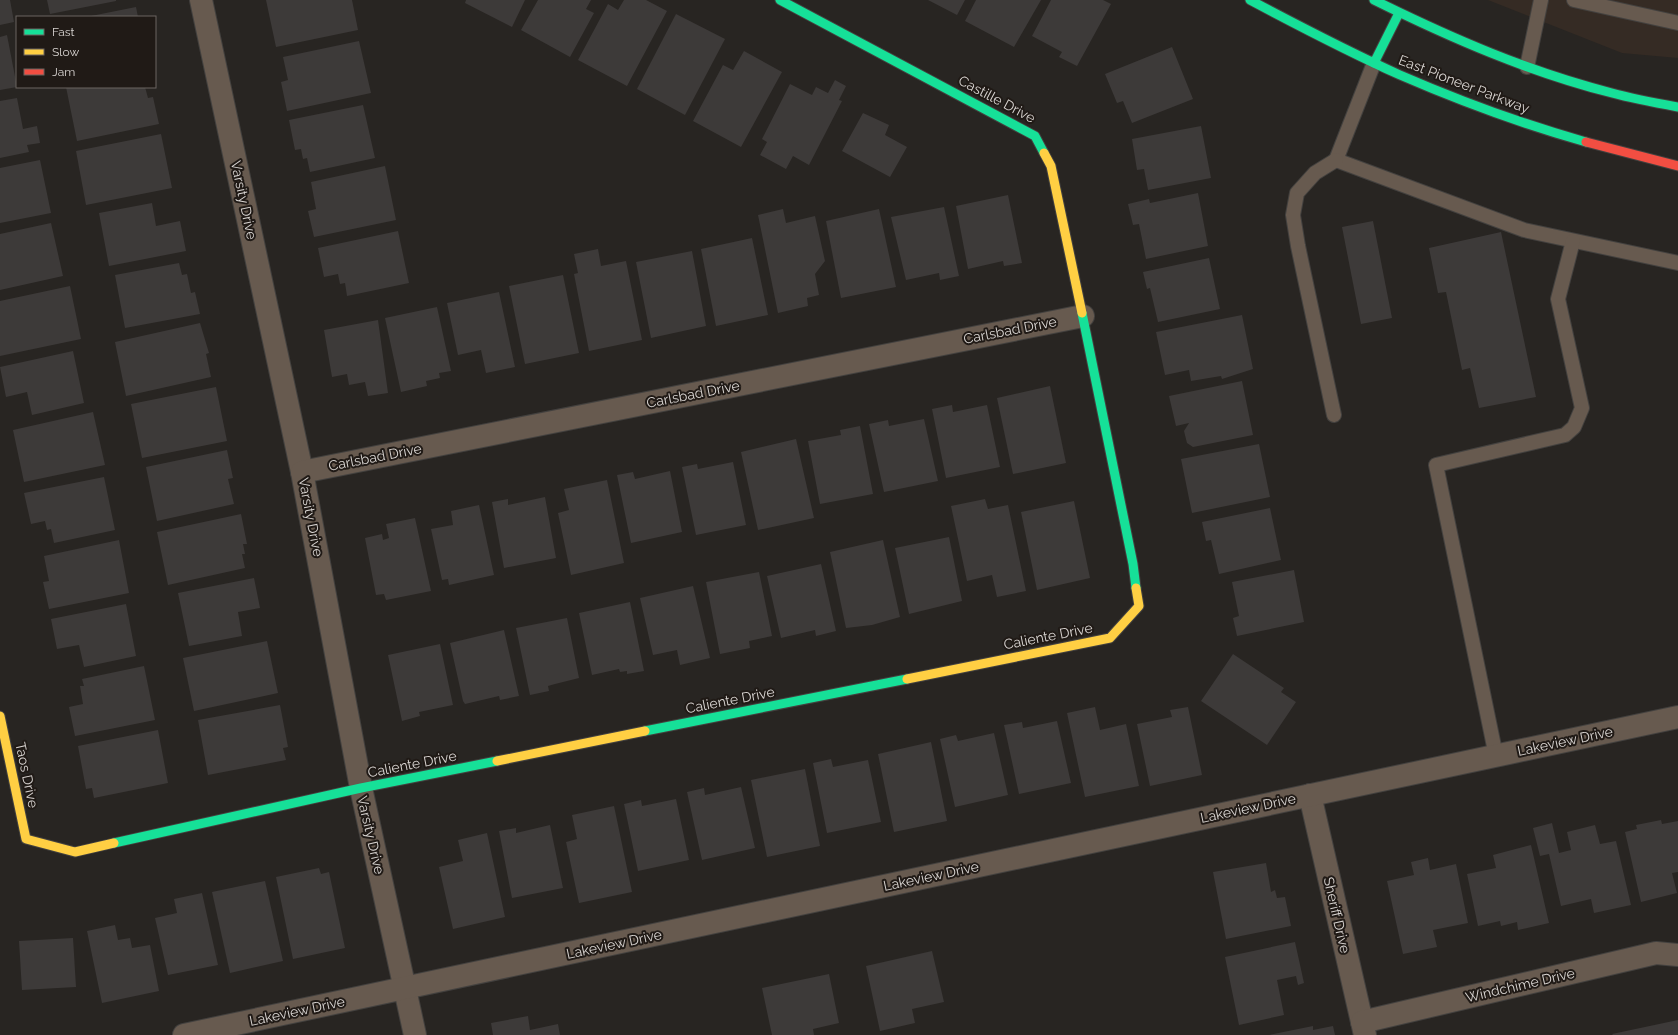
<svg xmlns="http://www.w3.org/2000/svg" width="1678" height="1035" font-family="Raleway,sans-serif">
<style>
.built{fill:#352b24}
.building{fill:#3d3a39}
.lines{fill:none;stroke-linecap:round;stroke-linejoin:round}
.lane-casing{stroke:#43413f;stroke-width:16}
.street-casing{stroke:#43413f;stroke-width:24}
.fast-casing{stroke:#43413f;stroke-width:11}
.slow-casing{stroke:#43413f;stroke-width:11}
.jam-casing{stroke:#43413f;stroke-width:11}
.lane{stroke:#675a4f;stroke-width:14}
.street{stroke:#675a4f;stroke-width:22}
.fast{stroke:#16e098;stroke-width:9}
.slow{stroke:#ffcf43;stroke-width:9}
.jam{stroke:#f24e42;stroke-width:9}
.labels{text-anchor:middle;stroke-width:4;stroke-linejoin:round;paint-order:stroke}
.street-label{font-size:14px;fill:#d9d5d2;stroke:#201a16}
</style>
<rect width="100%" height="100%" fill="#282522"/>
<!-- built -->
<polygon class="built" points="1488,0 1678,0 1678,58 1622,53"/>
<!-- building -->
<g class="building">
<polygon points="0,0 10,0 14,22 0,25"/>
<polygon points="47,0 116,0 116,1 50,14"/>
<polygon points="266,0 352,0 358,30 276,47"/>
<polygon points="466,0 525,0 512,27 465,3"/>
<polygon points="538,0 591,0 586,9 594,13 570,57 521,30"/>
<polygon points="624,0 646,0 667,11 627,86 578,60 608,4 618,10"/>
<polygon points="928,0 965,0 957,15"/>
<polygon points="976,0 1041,0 1014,47 965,21"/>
<polygon points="1051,0 1103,0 1111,4 1077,66 1059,57 1062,52 1032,36"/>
<polygon points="136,7 138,17 91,17 91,16"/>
<polygon points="676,14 725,39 685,115 637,89"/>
<polygon points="7,35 17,87 0,90 0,37"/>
<polygon points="359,41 371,93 287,111 281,82 288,80 283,57"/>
<polygon points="1172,47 1193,99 1132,123 1123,101 1117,103 1105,74"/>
<polygon points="744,51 782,72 741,147 693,121 723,65 733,70"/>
<polygon points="835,80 846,86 839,100 842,101 809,165 793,156 786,169 760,155 767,142 762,139 790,84 812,95 816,87 828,93"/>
<polygon points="66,87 145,87 148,98 153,97 159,124 77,141"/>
<polygon points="17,98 23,129 37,126 40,143 27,145 29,152 0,158 0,101"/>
<polygon points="363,105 375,158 310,172 307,158 303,159 301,149 295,150 289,120"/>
<polygon points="863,113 889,125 885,135 907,147 890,177 842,151"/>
<polygon points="1201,126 1211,178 1148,190 1144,169 1137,170 1132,139"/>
<polygon points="161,134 172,188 86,205 76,151"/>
<polygon points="40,160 51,213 0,223 0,168"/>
<polygon points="385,166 396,220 314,237 308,211 316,209 311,182"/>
<polygon points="1198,193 1208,246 1146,259 1139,224 1133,225 1128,204 1149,199 1150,203"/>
<polygon points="1008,195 1022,263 1004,266 1003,261 968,269 956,206"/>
<polygon points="152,203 156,226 180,221 186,251 109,266 99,213"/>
<polygon points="944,207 959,276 940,280 939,273 906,280 891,217"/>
<polygon points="783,209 786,223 815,216 825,261 815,274 819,295 807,298 808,306 778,313 758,215"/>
<polygon points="879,209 896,287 841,298 826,221"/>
<polygon points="1373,221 1392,318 1361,324 1342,227"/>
<polygon points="51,223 63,276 0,290 0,234"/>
<polygon points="398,231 409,283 347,296 345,283 340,284 338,274 324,277 318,248"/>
<polygon points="1501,232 1536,397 1479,408 1470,368 1462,370 1446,292 1438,293 1429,248"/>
<polygon points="752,238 768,315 716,326 701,249"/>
<polygon points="598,249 601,266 626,261 642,340 589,351 574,274 578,273 574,254"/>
<polygon points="692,251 706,326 651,338 636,262"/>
<polygon points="1209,258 1220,309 1158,322 1150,288 1147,289 1143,272"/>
<polygon points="179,263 182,275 187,274 191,293 195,292 200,314 125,328 115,275"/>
<polygon points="563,275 579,353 525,364 509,286"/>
<polygon points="70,286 81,339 0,356 0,301"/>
<polygon points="499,292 515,367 486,373 481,350 458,355 447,303"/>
<polygon points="437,307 451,371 439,373 440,378 426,381 427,386 401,392 385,318"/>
<polygon points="1242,315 1253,369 1222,379 1221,376 1191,381 1189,370 1165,375 1156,332"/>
<polygon points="378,320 388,393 368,396 365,382 349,385 347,374 332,377 324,330"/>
<polygon points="200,323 209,353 206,354 211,377 126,396 115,342"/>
<polygon points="73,351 84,403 32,415 27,392 6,397 0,367"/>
<polygon points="1242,381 1253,435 1193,447 1187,443 1184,431 1189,423 1176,426 1169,396"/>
<polygon points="1050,386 1066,463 1013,474 997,398"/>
<polygon points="216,387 227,441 142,458 131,404"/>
<polygon points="952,405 953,412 987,405 1000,467 946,478 932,409"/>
<polygon points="93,412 105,465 24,482 13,430"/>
<polygon points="924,419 938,481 884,492 869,424 888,420 889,426"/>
<polygon points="860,426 873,494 820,504 808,441 841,435 840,430"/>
<polygon points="796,439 814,518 758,530 741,452"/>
<polygon points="1259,444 1270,497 1192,513 1181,459"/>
<polygon points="227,450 233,478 228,479 234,504 157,521 146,467"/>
<polygon points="733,462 746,525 696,535 682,467 697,464 698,469"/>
<polygon points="670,471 682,532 631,543 617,475 633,472 635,479"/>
<polygon points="104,477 115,530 54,543 51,529 47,530 45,521 31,524 24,493"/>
<polygon points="607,480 624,563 571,575 558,513 569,510 564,489"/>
<polygon points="545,497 556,558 504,568 492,502 508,499 508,505"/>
<polygon points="985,499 988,509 1008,505 1026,591 997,597 992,575 967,581 951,506"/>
<polygon points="1074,501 1090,578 1037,590 1021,512"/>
<polygon points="479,505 494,575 449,585 448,579 442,580 431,529 453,525 451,511"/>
<polygon points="1270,508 1281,560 1219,574 1211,540 1206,541 1202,522"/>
<polygon points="241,514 247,544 243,544 245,554 242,554 245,568 168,585 157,532"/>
<polygon points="415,518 431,591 386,600 384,594 376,595 365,538 382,534 383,540 389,538 386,524"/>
<polygon points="949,537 962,601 909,614 895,548"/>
<polygon points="119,540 129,593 49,609 43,582 49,581 44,556"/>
<polygon points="883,540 900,617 872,625 846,628 830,552"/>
<polygon points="821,564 836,631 816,636 815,630 781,638 767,576"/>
<polygon points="1294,570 1304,622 1237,636 1233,618 1239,616 1232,582"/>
<polygon points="759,572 772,636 749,641 750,648 720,654 706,582"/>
<polygon points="254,578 260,608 238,612 242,636 189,646 178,593"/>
<polygon points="693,586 710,658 680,665 677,650 653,655 640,598"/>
<polygon points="630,602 644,671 627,674 627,671 620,672 619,669 592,675 579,613"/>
<polygon points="126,604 136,656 84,667 79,645 57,649 51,619"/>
<polygon points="567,618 579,678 555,684 548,686 549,691 530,695 516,628"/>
<polygon points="504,630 519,696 500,700 499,696 465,704 463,701 450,643"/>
<polygon points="267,641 278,693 194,711 183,658"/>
<polygon points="440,644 453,705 419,712 420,716 402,721 388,655"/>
<polygon points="1233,654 1284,688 1281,692 1296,702 1267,745 1201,701"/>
<polygon points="144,666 155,720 75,736 69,707 83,704 80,686 84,686 82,679"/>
<polygon points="280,705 288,747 283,748 286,760 208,775 198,720"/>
<polygon points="1095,707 1100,730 1126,724 1139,786 1085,797 1067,713"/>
<polygon points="1188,707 1202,775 1150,786 1137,724 1172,717 1170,710"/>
<polygon points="1057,721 1071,783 1019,794 1004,725 1022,722 1023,728"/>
<polygon points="158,730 168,783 94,798 92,788 86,789 78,746"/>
<polygon points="994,733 1008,795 955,807 940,739 956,735 958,741"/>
<polygon points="931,742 947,821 894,832 878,754"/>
<polygon points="831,759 833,767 868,760 881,822 827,833 813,763"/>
<polygon points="805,769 820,846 767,857 751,780"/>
<polygon points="741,787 755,848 702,860 687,792 704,788 705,795"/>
<polygon points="676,799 689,860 638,871 624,804 641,800 642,806"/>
<polygon points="614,806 632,892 579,903 566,842 577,839 572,815"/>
<polygon points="1661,820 1662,824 1678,821 1678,872 1672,873 1677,893 1641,902 1625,832 1637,829 1636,825"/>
<polygon points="1552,823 1559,853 1571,850 1567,832 1595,825 1600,844 1616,841 1631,905 1594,913 1591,899 1561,906 1549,854 1540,856 1533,828"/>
<polygon points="550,825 563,888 512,898 499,831 516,828 516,833"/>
<polygon points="487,833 505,917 453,929 439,867 463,861 458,840"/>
<polygon points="1531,845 1549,923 1518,930 1517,922 1501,926 1500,921 1478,926 1467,874 1496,868 1493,855"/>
<polygon points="1428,858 1430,870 1456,864 1468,923 1433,930 1437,947 1403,954 1387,881 1414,875 1411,862"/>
<polygon points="1266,863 1271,892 1275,890 1277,898 1285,897 1291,926 1226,939 1213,872"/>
<polygon points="319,868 321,874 329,872 345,948 293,959 276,877"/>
<polygon points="265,881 283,961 230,973 212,892"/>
<polygon points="202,893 218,965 168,975 155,918 177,913 174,899"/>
<polygon points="115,925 118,940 130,938 132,948 150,945 159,991 102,1003 87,931"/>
<polygon points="73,938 76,987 22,990 19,941"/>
<polygon points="1295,942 1304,983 1298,985 1296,976 1277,980 1284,1015 1239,1025 1225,957"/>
<polygon points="932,951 944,1002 912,1009 915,1023 880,1031 866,966"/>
<polygon points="829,974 839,1023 813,1029 814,1035 772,1035 762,988"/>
<polygon points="528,1016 530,1030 558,1024 560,1035 493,1035 491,1023"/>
<polygon points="1678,1020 1678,1035 1613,1035 1612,1034"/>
<polygon points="1313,1026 1313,1030 1333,1026 1335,1035 1269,1035"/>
</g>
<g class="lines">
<defs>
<g id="lane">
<polyline points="1574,0 1678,23"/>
<polyline points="1374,63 1336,160 1524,230 1678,263"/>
<polyline points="1527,67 1541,0"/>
<polyline points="1334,415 1298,246 1293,215 1297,193 1315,173 1336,160"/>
<polyline points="1496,756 1436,465 1565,435 1574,427 1582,408 1558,299 1573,241"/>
</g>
<g id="street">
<polyline points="201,0 302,472 361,788 415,1035"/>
<polyline points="302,472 1083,316"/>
<polyline points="1310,795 1365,1035"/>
<polyline points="1362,1022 1656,953 1678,955"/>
<polyline points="184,1035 1678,717"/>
</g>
<g id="fast">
<polyline points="780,0 1035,136 1044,153"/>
<path d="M1250,0c49,26 99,52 150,75 60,26 122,49 186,67"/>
<path d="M1374,0c77,38 155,72 238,93 22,6 44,10 66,14"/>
<polyline points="1374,63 1399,13"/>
<polyline points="1082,313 1133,564 1136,588"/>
<polyline points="645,731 907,679"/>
<polyline points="114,843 361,788 497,761"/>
</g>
<g id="slow">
<polyline points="1044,153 1051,166 1082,313"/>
<polyline points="907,679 1110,638 1139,606 1136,588"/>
<polyline points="0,716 26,839 75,852 114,843"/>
<polyline points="497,761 645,731"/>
</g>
<polyline id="jam" points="1586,142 1678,166"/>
</defs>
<!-- lane casing -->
<use href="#lane" class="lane-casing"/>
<!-- street casing -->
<use href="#street" class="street-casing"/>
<!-- fast casing -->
<use href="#fast" class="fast-casing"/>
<!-- slow casing -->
<use href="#slow" class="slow-casing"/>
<!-- jam casing -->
<use href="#jam" class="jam-casing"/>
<!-- lane -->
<use href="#lane" class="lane"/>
<!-- street -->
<use href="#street" class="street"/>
<!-- fast -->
<use href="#fast" class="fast"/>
<!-- slow -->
<use href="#slow" class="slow"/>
<!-- jam -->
<use href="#jam" class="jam"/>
</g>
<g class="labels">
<!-- street labels -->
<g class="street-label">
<text transform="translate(1464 84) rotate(21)" y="5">East Pioneer Parkway</text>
<text transform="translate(997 99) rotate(28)" y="5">Castille Drive</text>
<text transform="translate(244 200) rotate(78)" y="5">Varsity Drive</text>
<text transform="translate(1010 330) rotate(-11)" y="5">Carlsbad Drive</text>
<text transform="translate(693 394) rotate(-11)" y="5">Carlsbad Drive</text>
<text transform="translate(375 457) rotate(-11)" y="5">Carlsbad Drive</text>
<text transform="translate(311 517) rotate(79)" y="5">Varsity Drive</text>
<text transform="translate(1048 636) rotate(-11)" y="5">Caliente Drive</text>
<text transform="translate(730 700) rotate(-11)" y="5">Caliente Drive</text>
<text transform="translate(1565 741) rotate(-12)" y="5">Lakeview Drive</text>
<text transform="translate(412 764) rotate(-11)" y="5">Caliente Drive</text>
<text transform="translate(27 775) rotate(78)" y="5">Taos Drive</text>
<text transform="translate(1248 808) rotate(-12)" y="5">Lakeview Drive</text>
<text transform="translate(371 835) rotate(77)" y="5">Varsity Drive</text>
<text transform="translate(931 876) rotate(-12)" y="5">Lakeview Drive</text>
<text transform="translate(1337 915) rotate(77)" y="5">Sheriff Drive</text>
<text transform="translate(614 944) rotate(-12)" y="5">Lakeview Drive</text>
<text transform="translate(1520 985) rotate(-13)" y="5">Windchime Drive</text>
<text transform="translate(297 1011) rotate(-12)" y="5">Lakeview Drive</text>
</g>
</g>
<!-- legend -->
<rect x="16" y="16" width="140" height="72" fill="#201a16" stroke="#6a6561"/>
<rect x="24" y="29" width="20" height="6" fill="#16e098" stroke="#6a6561"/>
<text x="52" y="36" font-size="12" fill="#d9d5d2">Fast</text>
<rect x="24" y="49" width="20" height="6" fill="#ffcf43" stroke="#6a6561"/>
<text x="52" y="56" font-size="12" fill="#d9d5d2">Slow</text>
<rect x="24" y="69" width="20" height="6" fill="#f24e42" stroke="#6a6561"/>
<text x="52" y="76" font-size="12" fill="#d9d5d2">Jam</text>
</svg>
